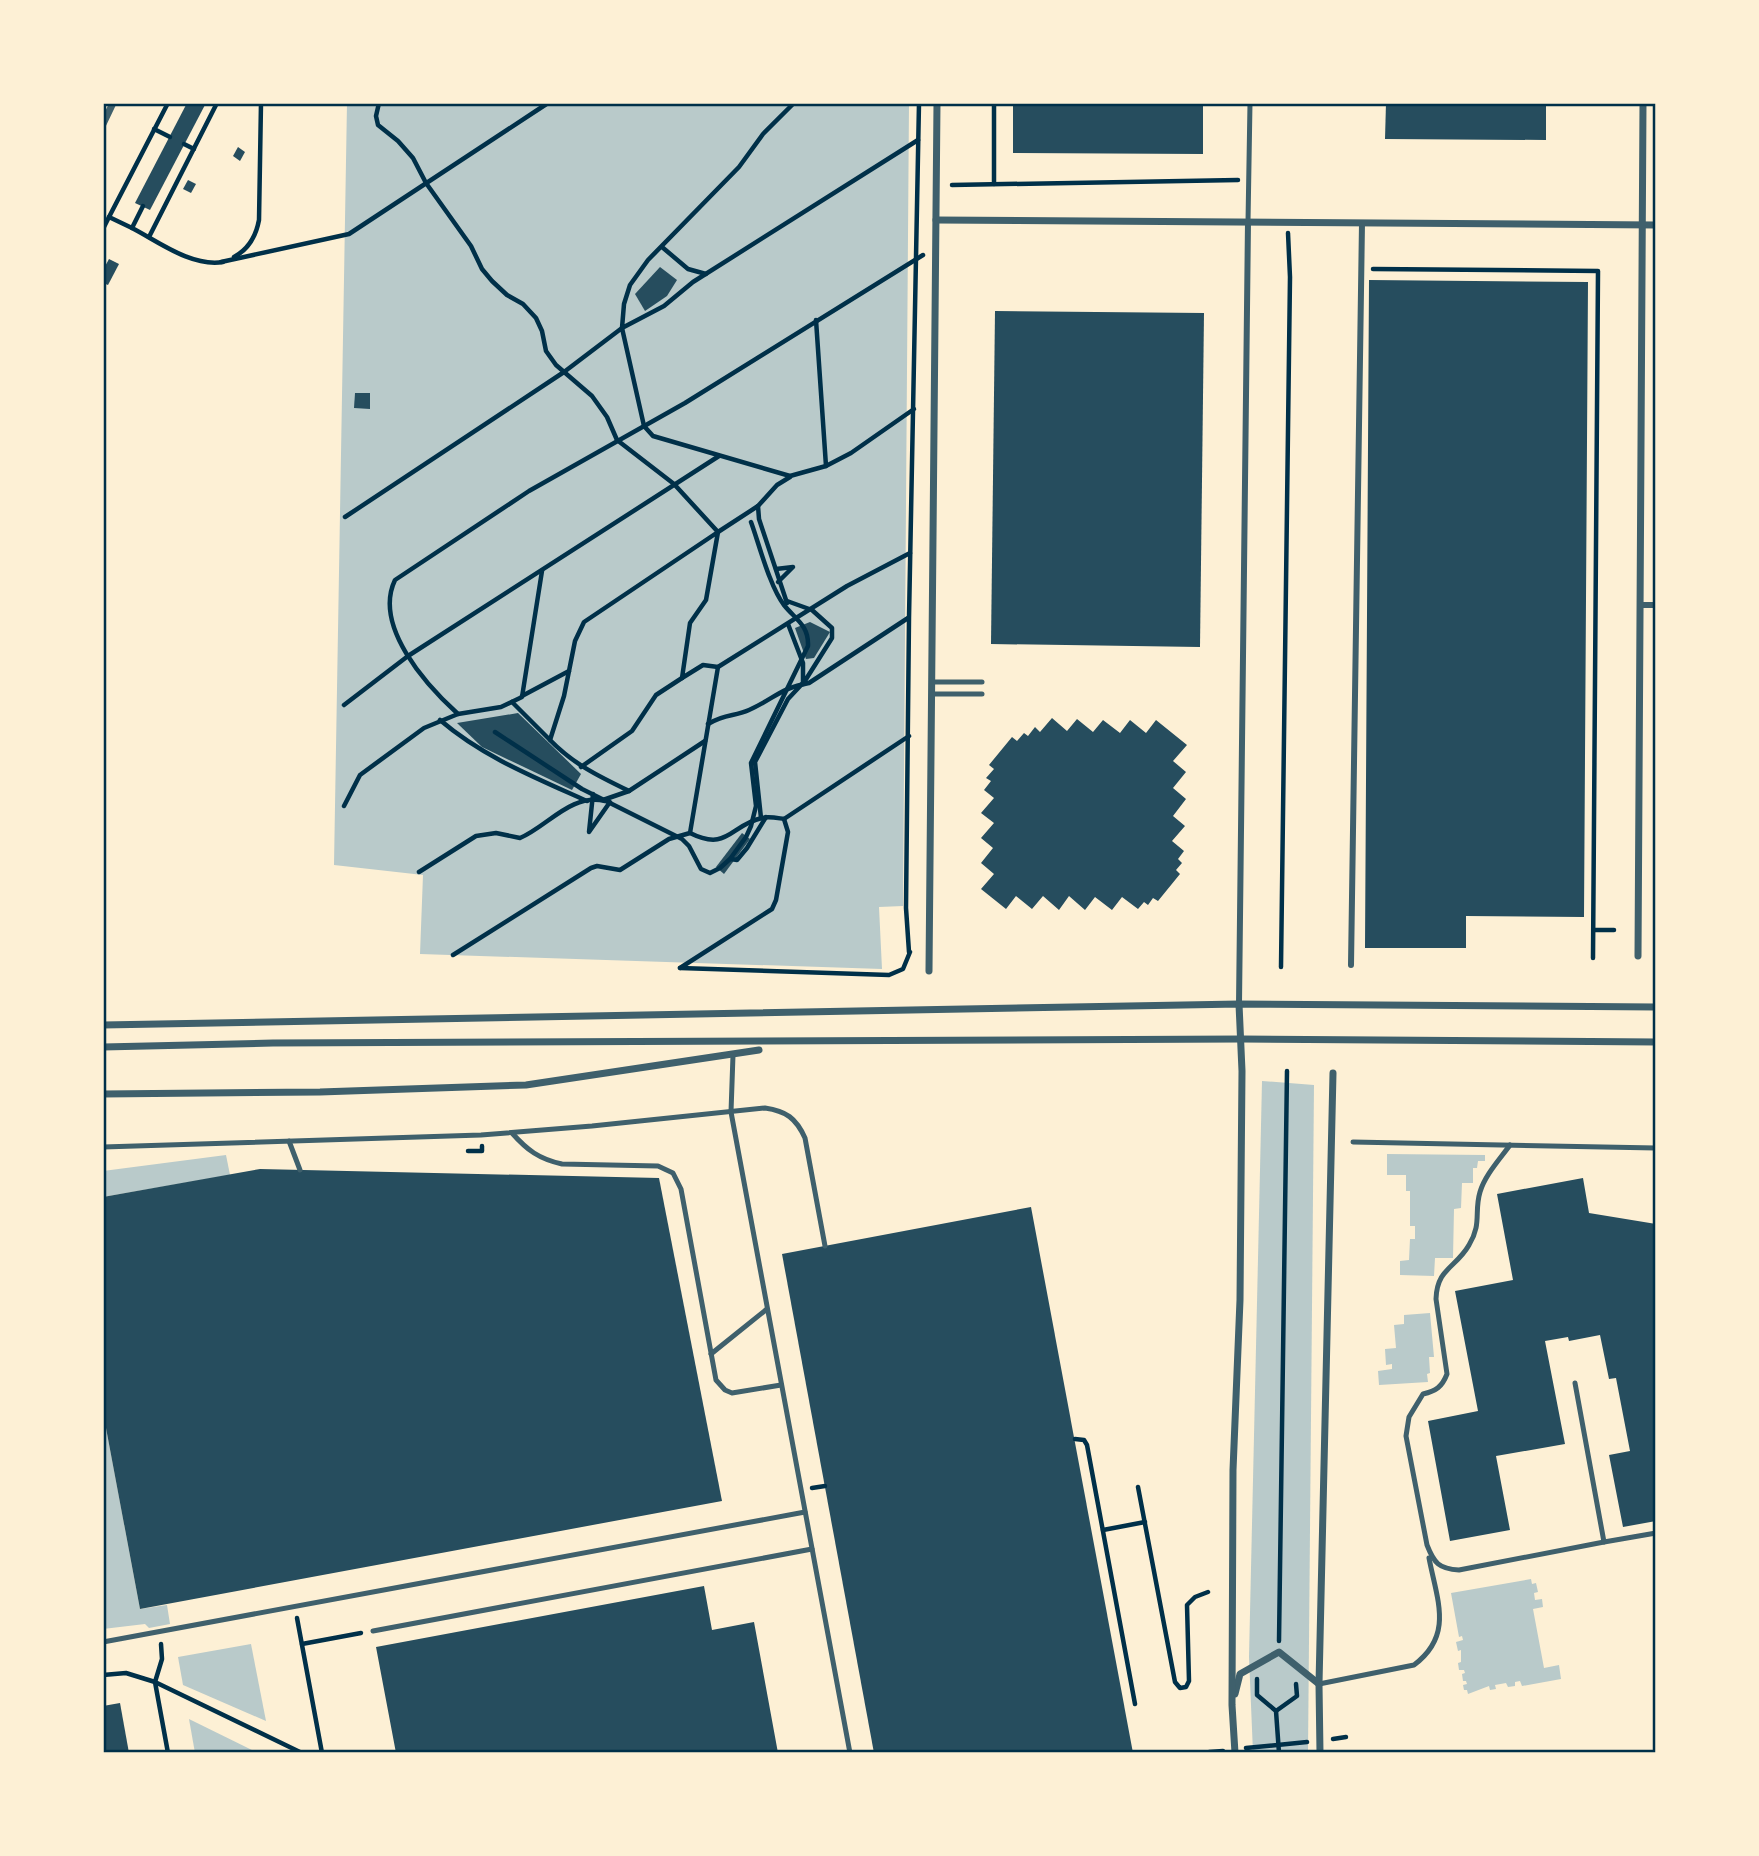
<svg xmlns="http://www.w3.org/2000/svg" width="1759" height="1856" font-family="Inter,sans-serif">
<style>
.green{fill:#b9caca}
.building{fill:#264d5e}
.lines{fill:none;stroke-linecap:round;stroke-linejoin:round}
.path{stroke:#003049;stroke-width:4.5}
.service{stroke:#3f606c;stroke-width:5}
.pedestrian{stroke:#3f606c;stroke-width:6}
.minor{stroke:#3f606c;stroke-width:7}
.neatline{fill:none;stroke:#003049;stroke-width:2.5}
</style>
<rect width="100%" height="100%" fill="#fdf0d5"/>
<!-- green -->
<g class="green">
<polygon points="347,103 909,103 903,906 879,907 882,969 420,954 423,875 334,865"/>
<polygon points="1262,1081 1314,1085 1308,1753 1253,1753 1249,1657"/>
<polygon points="1387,1154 1485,1155 1485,1161 1478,1161 1477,1168 1473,1168 1473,1183 1462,1183 1461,1208 1454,1209 1453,1258 1435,1258 1434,1276 1400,1275 1400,1261 1409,1260 1410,1239 1415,1239 1415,1226 1410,1226 1410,1191 1406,1191 1406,1175 1387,1175"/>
<polygon points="226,1155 230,1175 103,1197 103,1171"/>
<polygon points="1430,1313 1434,1357 1429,1357 1430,1373 1427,1374 1428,1382 1379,1385 1378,1371 1392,1369 1392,1364 1386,1365 1385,1349 1396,1348 1394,1325 1404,1324 1404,1315"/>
<polygon points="103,1412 140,1609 167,1605 170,1624 149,1628 145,1624 103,1629"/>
<polygon points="1531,1579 1532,1584 1536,1583 1538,1592 1534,1593 1535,1600 1542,1599 1543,1607 1533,1609 1544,1668 1559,1665 1561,1679 1522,1686 1520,1681 1515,1682 1515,1686 1508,1687 1506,1683 1495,1685 1496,1689 1490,1690 1489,1686 1468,1694 1467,1690 1464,1690 1463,1685 1467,1684 1466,1681 1463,1681 1462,1674 1465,1673 1464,1670 1459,1670 1458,1663 1461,1662 1461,1650 1458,1651 1456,1642 1463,1640 1462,1636 1459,1637 1451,1593"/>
<polygon points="251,1644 266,1721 183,1685 178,1657"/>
<polygon points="189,1719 258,1753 195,1753"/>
</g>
<!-- building -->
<g class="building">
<polygon points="187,103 206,103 150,210 135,203"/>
<polygon points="1013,103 1203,103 1203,154 1013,153"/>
<polygon points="1386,103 1546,103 1546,140 1385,139"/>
<polygon points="238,147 245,152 240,161 233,156"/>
<polygon points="188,180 196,184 191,193 183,189"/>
<polygon points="109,259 119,264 108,285 103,283 103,270"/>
<polygon points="660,267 677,280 667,296 645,311 635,294"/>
<polygon points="1369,280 1588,282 1584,917 1466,916 1466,948 1365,948"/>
<polygon points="995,311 1204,313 1200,647 991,644"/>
<polygon points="355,393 370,393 370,409 354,408"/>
<polygon points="810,622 830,632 814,658 806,659 795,628"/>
<polygon points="518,713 581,774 572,790 482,747 457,723"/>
<polygon points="1052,718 1067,731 1077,719 1093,732 1103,720 1120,733 1130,720 1146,733 1156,720 1187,745 1173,761 1186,772 1173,788 1186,799 1173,816 1185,826 1172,841 1184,851 1178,859 1182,863 1176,870 1180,874 1158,901 1153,898 1148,905 1144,902 1138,909 1122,897 1112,910 1095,897 1085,910 1069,896 1059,910 1043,896 1032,909 1016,896 1006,909 981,889 994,874 981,863 993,848 981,838 994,823 981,813 994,798 984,790 991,781 986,778 994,769 989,765 1012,737 1017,741 1024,733 1028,736 1035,727 1040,732"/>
<polygon points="742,833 750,839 724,874 716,867"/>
<polygon points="260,1169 659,1178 722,1501 140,1609 103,1412 103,1197"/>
<polygon points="1583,1178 1589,1213 1656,1224 1656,1521 1623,1527 1609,1455 1630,1451 1616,1378 1609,1379 1600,1335 1569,1341 1568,1337 1545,1341 1565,1444 1496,1456 1510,1530 1450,1541 1428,1421 1478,1411 1455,1291 1513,1280 1497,1194"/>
<polygon points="1031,1207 1133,1753 874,1753 782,1254"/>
<polygon points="704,1586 712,1630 754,1622 778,1753 396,1753 376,1647"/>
<polygon points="120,1703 129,1753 103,1753 103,1706"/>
</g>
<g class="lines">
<!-- path -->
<g class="path">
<polyline points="379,103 376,116 378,125 398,141 413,158 426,183 471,246 482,269 492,281 507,295 523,304 536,318 542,331 546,351 556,365 592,396 607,417 617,440 674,484 718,532 758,506"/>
<polyline points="794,103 763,134 739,167 648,260 630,285 624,304 622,328 664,306 693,282 918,140"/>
<polyline points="154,129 170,137"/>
<polyline points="184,144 194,149"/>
<polyline points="994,184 994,103"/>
<polyline points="952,185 1238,180"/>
<polyline points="143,206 132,228 109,217 168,103"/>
<path d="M132,228c27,14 59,39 91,34"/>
<polyline points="103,229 109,217"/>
<polyline points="149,237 217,103"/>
<polyline points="662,247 688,269 706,274"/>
<path d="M234,257c15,-8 22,-21 25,-37l2,-117"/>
<polyline points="221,262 349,234 548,103"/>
<polyline points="1373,269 1598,271 1593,958"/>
<polyline points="826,466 851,453 914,409"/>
<polyline points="345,517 564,372 622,328 644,426 653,436 790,476 826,466 816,320"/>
<polyline points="776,569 793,567 778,582"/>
<polyline points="787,601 812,610 832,628 832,638 803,684 803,663 788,624"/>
<polyline points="787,603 759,519 758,506 777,485 790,477"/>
<polyline points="522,696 569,671"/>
<polyline points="512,702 550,740"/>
<polyline points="344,705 408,656 719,456"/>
<polyline points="458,714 501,707 522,697 542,571"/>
<path d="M440,720c43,37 96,58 147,81"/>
<path d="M708,724c18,-11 26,-7 41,-14 25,-11 31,-22 60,-27l99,-65"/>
<path d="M495,732l87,57 100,50 7,7 12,23 9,4 10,-5 10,-9 16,-22 5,-11 5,-20 -5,-43 57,-117c1,-21 -13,-27 -24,-41 -14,-18 -25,-61 -33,-83"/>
<polyline points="581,767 632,731 656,695 682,678"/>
<path d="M629,791c-29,-14 -56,-27 -79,-51l14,-44 11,-55 9,-19 134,-90 -12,68 -16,23 -8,55 21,-13 15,2 129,-81 63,-33"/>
<polyline points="593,794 589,832 610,802"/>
<polyline points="603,800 629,791 705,741"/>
<path d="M344,806l16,-31 64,-47 34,-14c-32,-29 -85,-88 -63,-134l134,-89 156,-88 238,-148"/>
<polyline points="761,818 755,762 788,699 802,684"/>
<polyline points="690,833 718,667"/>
<polyline points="731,859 737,860 747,848 766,817"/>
<path d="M419,872l57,-36 20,-3 24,5c28,-12 51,-45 85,-37"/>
<polyline points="1594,930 1614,930"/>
<polyline points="909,952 906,908 909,618 919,103"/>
<path d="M453,955l138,-87 6,-2 23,4 49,-31 21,-6c38,19 40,-8 72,-15 7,-2 15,0 22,1l125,-83"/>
<polyline points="1281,967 1290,277 1288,233"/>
<polyline points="680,968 889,975 903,969 910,952"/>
<polyline points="680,968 772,909 776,900 788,832 784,819"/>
<polyline points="468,1151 482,1151 482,1146"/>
<polyline points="1075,1439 1084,1440 1087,1445 1135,1704"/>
<polyline points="1138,1487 1175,1682 1180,1688 1186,1687 1189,1681 1187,1605 1195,1597 1208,1592"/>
<polyline points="812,1488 825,1486"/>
<polyline points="1103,1530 1145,1522"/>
<polyline points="297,1618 322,1753"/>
<polyline points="1279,1641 1287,1071"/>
<polyline points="161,1644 162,1659 155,1682 168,1753"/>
<polyline points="302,1644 361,1633"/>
<polyline points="103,1675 126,1673 155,1682 302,1753"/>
<polyline points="1257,1679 1257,1695 1276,1711 1279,1753"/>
<polyline points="1276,1711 1297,1696 1296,1684"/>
<polyline points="1333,1739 1346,1737"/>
<polyline points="1246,1748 1307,1742"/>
<polyline points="1209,1752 1223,1751"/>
</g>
<!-- service -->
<g class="service">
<polyline points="1248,222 1250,103"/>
<polyline points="932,682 982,682"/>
<polyline points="932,694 982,694"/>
<polyline points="733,1055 731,1112 850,1753"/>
<path d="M512,1133c15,17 27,26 50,31l96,2 15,7 8,16 35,191 9,10 7,3 49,-8"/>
<polyline points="289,1141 300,1170"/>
<polyline points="1353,1142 1656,1148"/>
<path d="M1510,1145c-10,14 -25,30 -30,47 -6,20 2,32 -11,53 -13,23 -32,23 -33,54l11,75c-5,13 -11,17 -24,20l-14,23 -3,19 21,109c7,18 12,24 32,25l145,-28"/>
<path d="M103,1147l378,-12 111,-9 173,-18c21,3 31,10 40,30l20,108"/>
<polyline points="711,1354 767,1309"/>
<polyline points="1575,1383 1604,1542 1656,1533"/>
<polyline points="373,1631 812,1549"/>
<polyline points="103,1642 805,1512"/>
<path d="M1319,1684l95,-19c40,-30 23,-65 15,-107"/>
</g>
<!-- pedestrian -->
<g class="pedestrian">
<polyline points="1640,605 1656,605"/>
<polyline points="1351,965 1362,223"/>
<polyline points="1239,1004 1248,222"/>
</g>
<!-- minor -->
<g class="minor">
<polyline points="103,124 113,103"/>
<polyline points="936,220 1656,225"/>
<polyline points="1638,956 1643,103"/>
<polyline points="929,971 937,103"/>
<polyline points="103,1025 1239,1004 1656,1007"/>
<polyline points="103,1047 273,1043 1242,1039 1656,1042"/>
<polyline points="103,1094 320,1092 526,1085 759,1050"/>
<polyline points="1235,1694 1240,1674 1279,1652 1319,1684"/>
<polyline points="1235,1753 1232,1705 1233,1470 1240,1300 1242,1071 1239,1004"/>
<polyline points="1320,1753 1319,1684 1333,1073"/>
</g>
</g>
<!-- border -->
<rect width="1759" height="1856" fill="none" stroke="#fdf0d5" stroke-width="210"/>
<rect x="105" y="105" width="1549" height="1646" class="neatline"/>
</svg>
